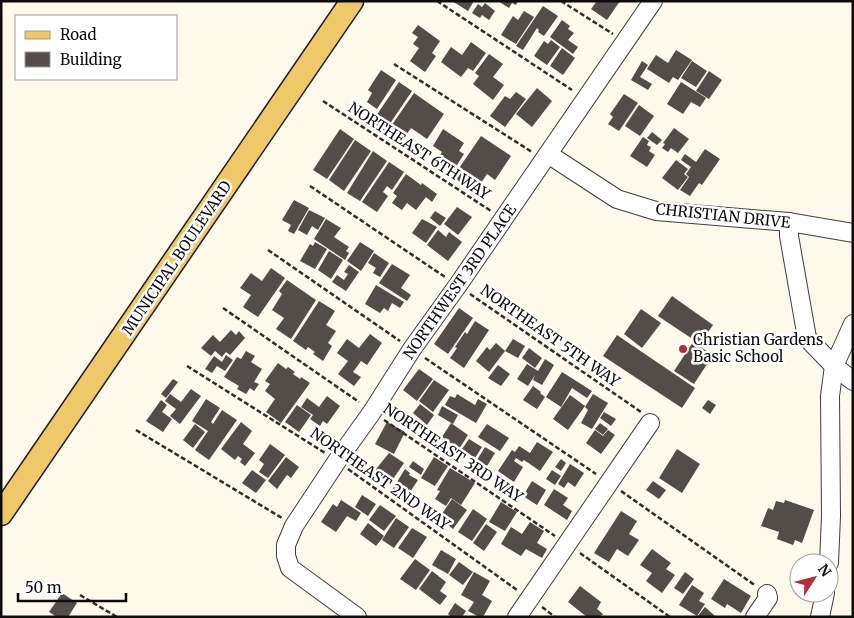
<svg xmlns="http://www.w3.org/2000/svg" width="854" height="618" font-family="Merriweather,serif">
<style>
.building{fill:#534c49}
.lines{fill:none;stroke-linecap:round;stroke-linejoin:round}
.minor-casing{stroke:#3f3f3f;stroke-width:20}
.major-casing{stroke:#1d1d1d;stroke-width:25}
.path{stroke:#2e2e2e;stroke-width:2.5;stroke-dasharray:5 2.5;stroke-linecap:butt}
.minor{stroke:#fff;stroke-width:18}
.major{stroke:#efc86a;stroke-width:22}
.poi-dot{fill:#b22e3a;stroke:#fff;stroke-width:2}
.labels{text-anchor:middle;stroke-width:5;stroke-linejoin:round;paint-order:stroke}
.street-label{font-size:15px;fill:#0c0c0c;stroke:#fff}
.poi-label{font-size:15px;fill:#0c0c0c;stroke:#fff;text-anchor:start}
</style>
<rect width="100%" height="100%" fill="#fef9eb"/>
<!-- building -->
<g class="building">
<polygon points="452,1 474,1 468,11"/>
<polygon points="498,1 518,1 516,5 512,3 509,8"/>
<polygon points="597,1 620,1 607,20 591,9"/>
<polygon points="485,3 495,11 489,20 482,15 480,18 472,13 478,4 482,7"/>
<polygon points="543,6 558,16 544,36 538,32 539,30 537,28 523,50 516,46"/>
<polygon points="524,11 534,17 516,44 501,35 513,16 518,20"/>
<polygon points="562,20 570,26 568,29 574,33 568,40 578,47 573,54 550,37"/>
<polygon points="418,25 440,41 432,53 436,56 425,72 410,61 419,48 413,44 418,37 412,33"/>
<polygon points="551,40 560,47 547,65 534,56 544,41 548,44"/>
<polygon points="471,42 486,53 473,71 468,68 461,77 441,62 451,47 462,55"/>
<polygon points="562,48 575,58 563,75 550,66"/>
<polygon points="676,50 692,60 678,80 673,77 669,83 647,69 656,55 668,63"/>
<polygon points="489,54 503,64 493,77 504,85 493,100 473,84 479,76 475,73"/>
<polygon points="642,61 648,65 640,77 652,84 648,90 631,80"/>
<polygon points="692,61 707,71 696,87 681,78"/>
<polygon points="381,70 396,80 377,109 367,102 372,93 368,90"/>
<polygon points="709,71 722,80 709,99 696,91"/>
<polygon points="399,82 412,91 385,131 372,122"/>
<polygon points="681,82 706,98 700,107 691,102 683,114 667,104"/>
<polygon points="537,88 552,101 532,127 516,114"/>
<polygon points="516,92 526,99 505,127 490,116 505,96 510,99"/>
<polygon points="414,93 444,114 427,139 411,128 402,141 387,132"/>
<polygon points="624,94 638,103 619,131 608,124 613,117 610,114"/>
<polygon points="639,105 654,116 640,136 625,126"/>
<polygon points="674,128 689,139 678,153 671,148 668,152 662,148 665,144 663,143"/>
<polygon points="340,129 354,139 327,179 313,170"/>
<polygon points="443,129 464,143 459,151 464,154 452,173 436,162 442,152 433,146"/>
<polygon points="652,132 662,140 657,145 647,138"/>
<polygon points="481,136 511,156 495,180 487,174 475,192 453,177"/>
<polygon points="643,137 649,141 647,145 651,147 649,151 655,155 647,167 630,156"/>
<polygon points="355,140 371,151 344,191 329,180"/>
<polygon points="705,149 720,159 702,185 699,183 690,196 680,190 689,177 686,174 691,167 681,160 685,154 696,162"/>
<polygon points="373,151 387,161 360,201 347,193"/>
<polygon points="676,160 688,169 684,174 688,177 678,190 662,178"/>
<polygon points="389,162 404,172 392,190 387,186 383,192 388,196 377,212 362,202"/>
<polygon points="406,174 421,185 422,183 437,194 432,202 426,197 416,210 407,203 402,210 392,203 397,196 393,193"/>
<polygon points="294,200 309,208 294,234 288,231 291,225 282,220"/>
<polygon points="457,207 472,217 458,235 444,224"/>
<polygon points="309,210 325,218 318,230 312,226 307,235 298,230"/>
<polygon points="435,211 446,218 440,226 430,218"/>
<polygon points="326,219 341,228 334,237 349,247 346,251 349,253 345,260 314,239"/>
<polygon points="422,219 437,227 426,243 412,233"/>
<polygon points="438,230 446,237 449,232 462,242 448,261 427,245"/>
<polygon points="315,242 327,249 315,269 300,261 310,244 313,246"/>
<polygon points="360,242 374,251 361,271 347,261"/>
<polygon points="329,251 343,260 331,279 318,270"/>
<polygon points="374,253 389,263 380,277 373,273 376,268 368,263"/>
<polygon points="392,264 410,275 401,288 411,295 407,301 379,283"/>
<polygon points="349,265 359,272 346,291 332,282 337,275 344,280 348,274 344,272"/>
<polygon points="271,268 285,278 258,317 243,307 251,295 240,288 251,273 262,281"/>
<polygon points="287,280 316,300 291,339 276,329 284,318 272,310 282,294 279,291"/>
<polygon points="376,285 404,302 400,308 392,303 388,311 384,308 380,313 365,304"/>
<polygon points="672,296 713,325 700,344 658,316"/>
<polygon points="319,301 335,311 326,325 336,331 328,343 332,346 323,361 313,354 315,352 308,347 306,350 293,341"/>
<polygon points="459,308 473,318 448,354 434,344"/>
<polygon points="641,309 661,323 642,348 624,334"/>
<polygon points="475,321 489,330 464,368 450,358 457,348 455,347 465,332 467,334"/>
<polygon points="231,330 236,335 239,331 245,338 230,355 226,352 222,357 215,351 211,356 201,348 213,335 220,342"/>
<polygon points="370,334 382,343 367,365 361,361 353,372 361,377 354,386 338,374 348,361 337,353 347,339 359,348"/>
<polygon points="617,335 695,388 682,408 603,356"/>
<polygon points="513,339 525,346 518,358 505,351"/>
<polygon points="693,342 713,355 694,384 674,371"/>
<polygon points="496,343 505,351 489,372 476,361 487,347 490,350"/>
<polygon points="529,348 542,358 535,368 522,358"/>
<polygon points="246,351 255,356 251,362 262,369 254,382 259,384 254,391 250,388 246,394 237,389 239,386 224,377 237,357 241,359"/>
<polygon points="226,355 233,360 225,371 217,366 212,373 205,369 214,356 222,362"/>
<polygon points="545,359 554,365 542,385 533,380 535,375 528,386 517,379 527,364 538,371"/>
<polygon points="278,363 286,369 288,367 295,372 293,374 300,379 301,377 310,383 281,423 266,412 275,399 265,391 270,384 265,381"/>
<polygon points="498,365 510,374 501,386 488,378"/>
<polygon points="419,369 433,379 417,401 403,390"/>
<polygon points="562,372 592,391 587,398 572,388 561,407 546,397"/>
<polygon points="173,379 178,382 166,398 161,394"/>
<polygon points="434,380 449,390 433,412 419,401"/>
<polygon points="533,386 541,392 540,393 545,397 537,409 523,400"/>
<polygon points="191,389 201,396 180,424 170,416 176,409 165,401 170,394 181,402"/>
<polygon points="457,394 475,405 478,399 487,404 476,423 445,405 450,396 455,398"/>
<polygon points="593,394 608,403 592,429 581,423 588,410 585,407"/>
<polygon points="570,395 585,406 568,430 553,419"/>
<polygon points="327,396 340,406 327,424 323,421 320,426 310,419 313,415 301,407 307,398 319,407"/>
<polygon points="206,399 220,408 211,422 213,424 222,410 237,420 209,460 195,450 208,431 192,421"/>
<polygon points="161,400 167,405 162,412 172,419 163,432 146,421"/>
<polygon points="708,400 716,405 710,414 702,408"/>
<polygon points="420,404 434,415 427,425 413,413"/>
<polygon points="297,405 311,415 299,432 285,422"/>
<polygon points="442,406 458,415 453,424 438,415"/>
<polygon points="604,412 616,419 611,426 600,418"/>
<polygon points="241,422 252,431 243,444 255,453 245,466 240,462 242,459 238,456 235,460 221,449"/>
<polygon points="387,422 405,432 394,454 375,444"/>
<polygon points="451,423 468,435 459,449 442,437"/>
<polygon points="600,423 608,429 603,435 595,429"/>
<polygon points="195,424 205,432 193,448 183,440"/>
<polygon points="487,424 509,438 500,451 478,437"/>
<polygon points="595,430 603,436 608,430 615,435 601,454 586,443"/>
<polygon points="469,439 482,447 475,458 462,449"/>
<polygon points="537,442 553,452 540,471 524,460 522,462 516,458 514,461 523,467 514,482 498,471 512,450 515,452 519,446 530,453"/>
<polygon points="270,444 285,455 268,478 259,472 264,464 259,460"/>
<polygon points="485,447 495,453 487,466 477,460"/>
<polygon points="677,449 700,464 682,493 659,478"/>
<polygon points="389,453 404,463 389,485 372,474"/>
<polygon points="286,457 299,467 291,478 287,475 277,489 268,481"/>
<polygon points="434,457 448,466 435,486 421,478"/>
<polygon points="561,459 566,463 561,471 555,467"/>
<polygon points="413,461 424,469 421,475 409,467"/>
<polygon points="570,464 584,473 575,487 568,482 564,488 558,484"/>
<polygon points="450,468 475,483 461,505 451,498 446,506 435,499 440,491 437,490"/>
<polygon points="405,469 410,473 409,475 418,480 406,498 392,490"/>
<polygon points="252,470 266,480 256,493 242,483"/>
<polygon points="552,470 561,476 555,485 546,479"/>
<polygon points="532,481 546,490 537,505 523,496"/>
<polygon points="653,481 666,490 659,499 646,490"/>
<polygon points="554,489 568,498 563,505 572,511 567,520 544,505"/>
<polygon points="362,495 376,504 368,516 355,507"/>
<polygon points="452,499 467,510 453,529 439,518"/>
<polygon points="341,500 361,513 356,521 347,516 336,532 321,522 333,504 337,507"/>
<polygon points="785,500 814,510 802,543 795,540 793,545 777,539 779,532 761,526 768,508 773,510 776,501 784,503"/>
<polygon points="501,502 517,512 505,531 489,522"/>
<polygon points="380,505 396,516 384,531 369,520"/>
<polygon points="473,509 487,519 472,541 458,532"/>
<polygon points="621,511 637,521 629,534 639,540 628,556 617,549 609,562 594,553"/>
<polygon points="396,518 409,527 394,548 382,540"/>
<polygon points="530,522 544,531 537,543 547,549 542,558 526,549 521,556 501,544 511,527 522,534"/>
<polygon points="368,523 384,536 376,546 360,534"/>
<polygon points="486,524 497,532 484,551 473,543"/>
<polygon points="412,528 427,537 413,558 398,548"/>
<polygon points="652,549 671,563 666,569 675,575 662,593 646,581 652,573 640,565"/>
<polygon points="441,550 456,559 448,574 432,565"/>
<polygon points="415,559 430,570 416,590 400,579"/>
<polygon points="459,562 473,572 463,585 449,575"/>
<polygon points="432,571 446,582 440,591 447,596 440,605 419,589"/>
<polygon points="474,572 490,581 482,595 492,601 483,617 479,617 468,611 474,602 461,595"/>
<polygon points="685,572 694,579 683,594 674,588"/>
<polygon points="724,579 751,596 741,613 727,604 725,608 711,599"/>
<polygon points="692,585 704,593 699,601 705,604 697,616 679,605"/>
<polygon points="580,586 601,602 597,609 603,614 600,617 587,617 568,602"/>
<polygon points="62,593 77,603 68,617 57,617 49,612"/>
<polygon points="455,603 466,611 462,617 451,617 448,614"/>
<polygon points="705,607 716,617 697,617"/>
</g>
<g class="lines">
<defs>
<g id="minor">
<polyline points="548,154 617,199 656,211 789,222 853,233"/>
<polyline points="789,222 789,236 807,338 834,366 853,381"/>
<polyline points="829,563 831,516 830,396 834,366 853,324"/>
<polyline points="357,617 290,568 286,556 286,545 294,526 337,461 372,412 412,349 458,285 653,1"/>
<polyline points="517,617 650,423"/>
<polyline points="755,617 768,598 767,594"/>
<polyline points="820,617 825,593"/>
</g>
<polyline id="major" points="1,514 352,1"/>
</defs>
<!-- minor casing -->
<use href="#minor" class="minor-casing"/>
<!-- major casing -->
<use href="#major" class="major-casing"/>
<!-- path -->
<g class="path">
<polyline points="437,1 572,90"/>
<polyline points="561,1 613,34"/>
<polyline points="394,64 532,152"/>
<polyline points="323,101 491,211"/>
<polyline points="310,186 445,277"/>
<polyline points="268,250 400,341"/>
<polyline points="470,294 641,412"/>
<polyline points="223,308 359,402"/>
<polyline points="425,358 596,474"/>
<polyline points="187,366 325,453"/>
<polyline points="384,420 555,536"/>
<polyline points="136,430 282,518"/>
<polyline points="348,469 517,590"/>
<polyline points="621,491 756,586"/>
<polyline points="580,553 670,617"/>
<polyline points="80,595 117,617"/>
<polyline points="542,607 555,617"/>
</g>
<!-- minor -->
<use href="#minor" class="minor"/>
<!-- major -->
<use href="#major" class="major"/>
</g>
<!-- markers -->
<circle class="poi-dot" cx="683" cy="349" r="5"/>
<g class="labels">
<!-- street labels -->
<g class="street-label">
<text transform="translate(419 151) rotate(33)" y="5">NORTHEAST 6TH WAY</text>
<text transform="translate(723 216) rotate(6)" y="5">CHRISTIAN DRIVE</text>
<text transform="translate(177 258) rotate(-56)" y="5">MUNICIPAL BOULEVARD</text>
<text transform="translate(460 282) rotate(-55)" y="5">NORTHWEST 3RD PLACE</text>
<text transform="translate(550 336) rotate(35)" y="5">NORTHEAST 5TH WAY</text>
<text transform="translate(453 453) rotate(34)" y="5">NORTHEAST 3RD WAY</text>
<text transform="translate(380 479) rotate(35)" y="5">NORTHEAST 2ND WAY</text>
</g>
<!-- poi labels -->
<g class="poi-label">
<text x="693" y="345">Christian Gardens<tspan x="693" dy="17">Basic School</tspan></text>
</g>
</g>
<!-- border -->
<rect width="854" height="618" fill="none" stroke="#0c0c0c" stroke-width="5"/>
<!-- legend -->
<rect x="15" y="15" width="162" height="65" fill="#ffffff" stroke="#9e9e9e"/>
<rect x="25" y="31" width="25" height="8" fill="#efc86a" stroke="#9e9e9e"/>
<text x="60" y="40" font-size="15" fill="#0c0c0c">Road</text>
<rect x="25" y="52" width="25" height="15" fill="#534c49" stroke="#9e9e9e"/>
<text x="60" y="65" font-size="15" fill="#0c0c0c">Building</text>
<!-- north arrow -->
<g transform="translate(814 578) rotate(54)"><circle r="24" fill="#ffffff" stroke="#9e9e9e"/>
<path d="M0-4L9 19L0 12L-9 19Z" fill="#b22e3a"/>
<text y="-8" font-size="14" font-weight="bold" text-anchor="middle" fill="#0c0c0c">N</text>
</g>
<!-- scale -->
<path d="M18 593v8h108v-8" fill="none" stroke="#0c0c0c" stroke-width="2.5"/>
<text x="25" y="593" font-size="15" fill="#0c0c0c" stroke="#ffffff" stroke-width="4" paint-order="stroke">50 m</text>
</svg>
